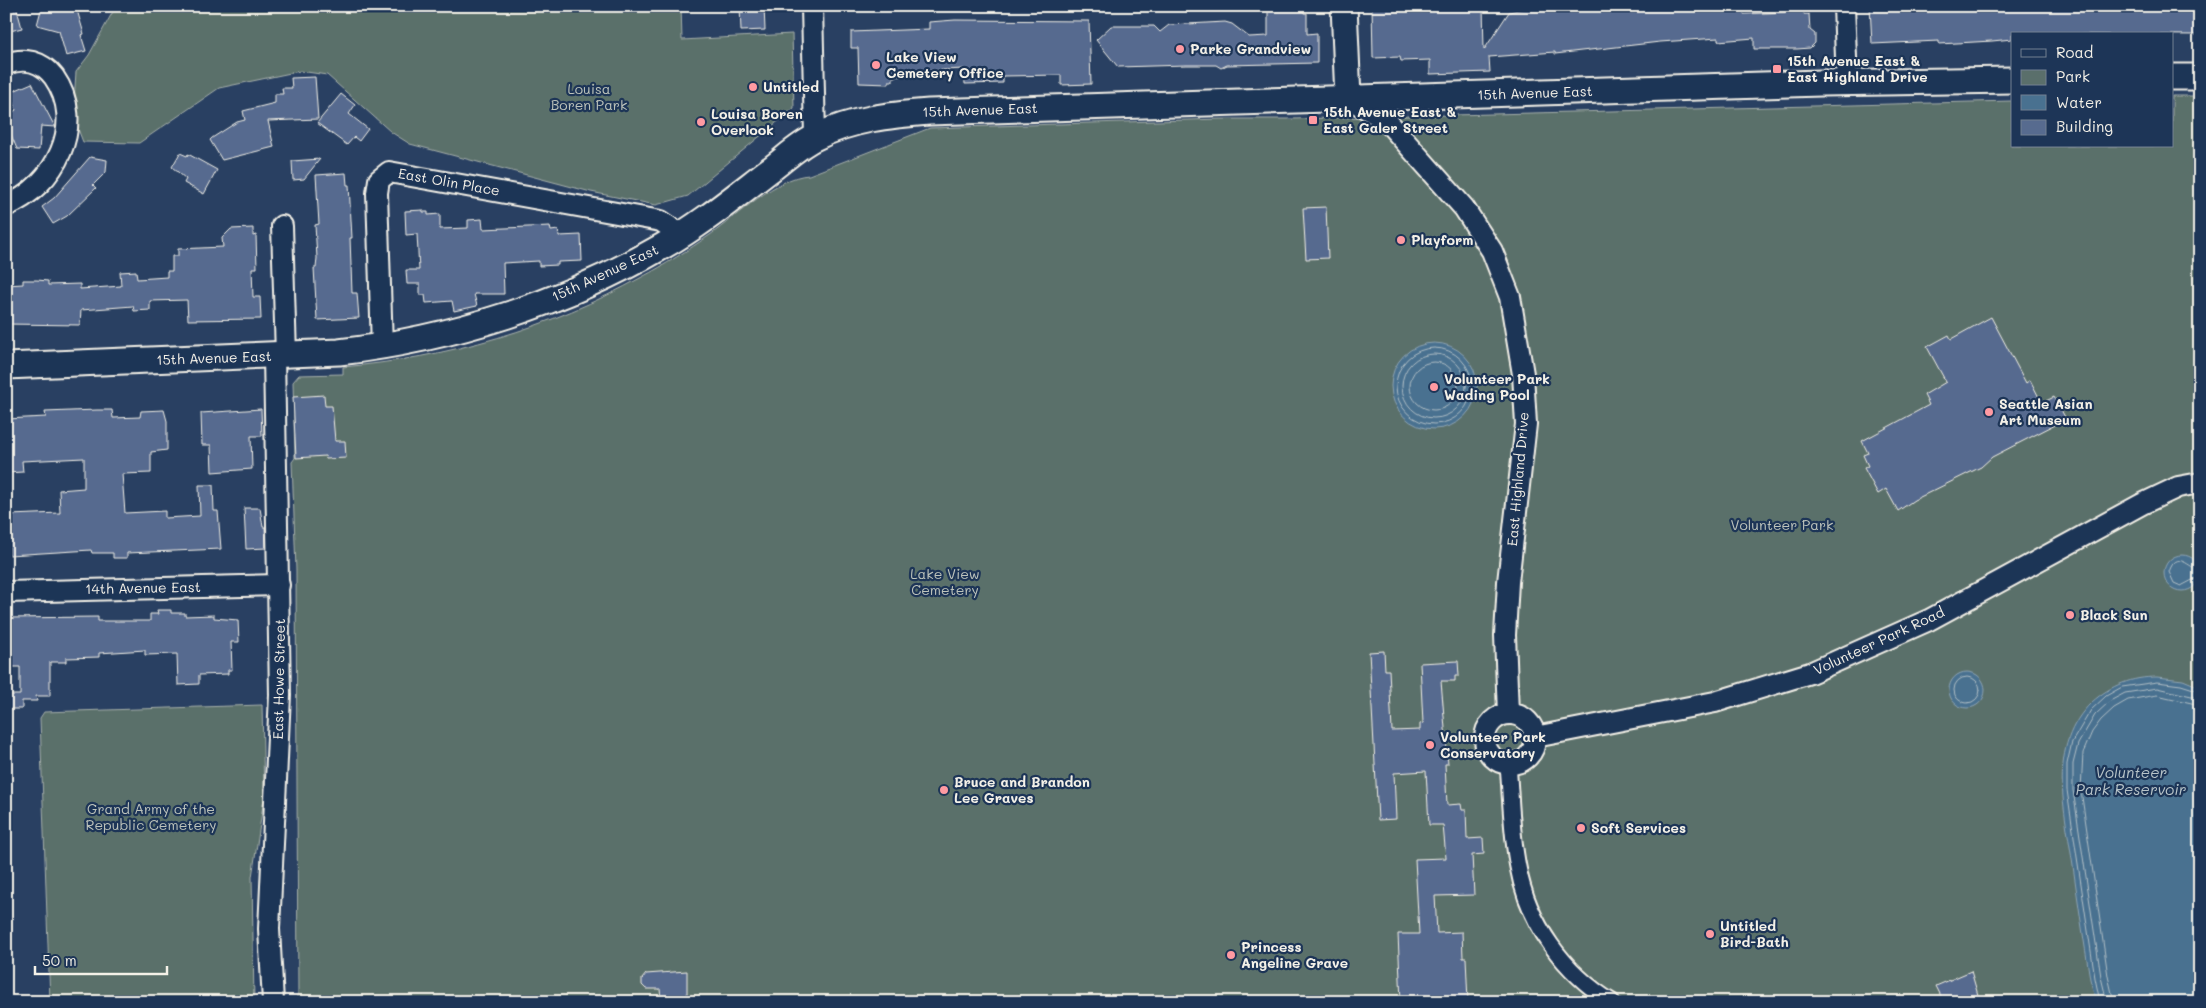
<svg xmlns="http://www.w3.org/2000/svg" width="2206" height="1008" font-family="Mali,sans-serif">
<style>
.green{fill:#5a6f6b;stroke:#a7b0aa}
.water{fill:#497190;stroke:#8da4b3}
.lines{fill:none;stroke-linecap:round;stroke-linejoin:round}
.shore{stroke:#b0bec5;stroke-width:1}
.building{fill:#576b8f;stroke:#f4f1e8}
.pedestrian-casing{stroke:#f4f1e8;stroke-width:19}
.minor-casing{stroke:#f4f1e8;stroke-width:24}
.tertiary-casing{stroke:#f4f1e8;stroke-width:29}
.pedestrian{stroke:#1d3557;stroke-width:15}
.minor{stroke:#1d3557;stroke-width:20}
.tertiary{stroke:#1d3557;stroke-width:25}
.poi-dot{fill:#ff9aa2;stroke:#1d3557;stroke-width:2}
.labels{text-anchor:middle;stroke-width:4.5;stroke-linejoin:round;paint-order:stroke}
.poi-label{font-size:14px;font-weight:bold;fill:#f4f1e8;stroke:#1d3557;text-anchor:start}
.park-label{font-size:14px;fill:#bec4bc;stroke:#1d3557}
.street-label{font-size:14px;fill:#f4f1e8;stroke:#1d3557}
.water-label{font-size:15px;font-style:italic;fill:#b8c4c9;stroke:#1d3557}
</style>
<rect width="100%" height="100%" fill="#294062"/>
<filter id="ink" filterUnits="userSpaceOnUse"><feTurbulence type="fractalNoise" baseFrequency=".02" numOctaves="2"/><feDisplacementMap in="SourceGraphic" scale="10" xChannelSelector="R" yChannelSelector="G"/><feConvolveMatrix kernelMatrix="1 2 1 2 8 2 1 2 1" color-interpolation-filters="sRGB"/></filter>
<g filter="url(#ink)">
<!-- green -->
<g class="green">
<polygon points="116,6 681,6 682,40 792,34 794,108 688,196 656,205 591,192 410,144 391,132 327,75 300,71 219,88 139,143 83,142 73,116 76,72 89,55"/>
<path d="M2172,96h28v906h-1902l-2,-432 -4,-108 3,-4 -2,-76 6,-7 44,-1v-7c104,-9 208,-39 299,-90 23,-12 46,-27 68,-42 27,-19 66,-58 99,-60l121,-47 291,-9h72l719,-18v45h160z"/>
<polygon points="262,705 264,798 252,877 254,1002 50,1002 40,718 44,712"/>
</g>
<!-- water -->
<g class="water">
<circle cx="1434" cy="386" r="43"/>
<circle cx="2182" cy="573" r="18"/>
<circle cx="1967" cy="690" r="18"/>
<path d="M2157,677l26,3 17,7v315h-104l-6,-23c-6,-38 -12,-76 -17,-113 -8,-55 -27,-120 19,-164 19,-17 40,-25 65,-25z"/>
</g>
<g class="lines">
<!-- shore -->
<g class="shore">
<circle cx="1434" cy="386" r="38"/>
<circle cx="1434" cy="386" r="32"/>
<circle cx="1434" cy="386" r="24"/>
<path d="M2200,570c-11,-1 -23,-22 -31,2l5,11 7,3 19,-10"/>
<circle cx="1967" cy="690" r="13"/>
<polyline points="2100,1002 2095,978 2067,790 2067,764 2072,742 2091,710 2106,696 2122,687 2157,682 2181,685 2200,691"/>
<polyline points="2107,1002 2101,977 2073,790 2073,764 2078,744 2095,715 2110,701 2125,693 2157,688 2200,698"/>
<polyline points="2114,1002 2108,976 2081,790 2083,753 2092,732 2101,720 2114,708 2128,700 2157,695 2200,705"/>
</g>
</g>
<!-- building -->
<g class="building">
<polygon points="6,6 16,6 22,28 6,32"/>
<polygon points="42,6 74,6 73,9 77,10 84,34 81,35 86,51 66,56 59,31 37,25"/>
<polygon points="740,6 764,6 765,30 741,31"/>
<polygon points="1372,6 1483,6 1484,50 1509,12 1523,9 1555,6 1741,6 1744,14 1785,12 1785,6 1799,6 1800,10 1803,9 1804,14 1809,14 1810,30 1815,34 1815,43 1810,48 1797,49 1754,49 1754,38 1718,41 1718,38 1660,42 1555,54 1555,52 1489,57 1490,72 1430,74 1430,60 1401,61 1400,57 1373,58"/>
<polygon points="1870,6 2200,6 2200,35 2012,34 2012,39 1992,41 1939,44 1939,41 1872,44"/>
<polygon points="1303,8 1304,13 1307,13 1307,34 1317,33 1317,63 1227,65 1221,68 1216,65 1186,65 1118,67 1096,40 1111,26 1154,26 1160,32 1169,25 1225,22 1232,24 1249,37 1268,36 1268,9"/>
<polygon points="955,20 1089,21 1091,84 1061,85 1061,75 1003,76 1003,83 965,84 964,69 925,71 925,74 893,77 893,81 889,81 889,84 859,83 858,48 851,48 851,32 929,29 929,22"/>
<polygon points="315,77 318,119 268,121 274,147 222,160 210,140 212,138 237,122 245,120 243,111 275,103 275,94 283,94 282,88 292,88 291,78"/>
<polygon points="32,83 55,127 41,126 39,150 17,149 9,130 10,114 16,110 9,93"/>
<polygon points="341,94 355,105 349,114 368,129 359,141 354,137 347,145 317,123"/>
<polygon points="180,153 187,156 188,154 217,170 204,194 184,183 186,179 172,167"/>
<polygon points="90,157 107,160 106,172 93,185 96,188 67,216 53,224 42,207 54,198"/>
<polygon points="320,159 304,179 293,180 292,161"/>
<polygon points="346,173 347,185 349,185 352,238 350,238 352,293 357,293 359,318 317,320 314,268 316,268 317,258 315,225 319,224 316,175"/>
<polygon points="1326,207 1328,258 1306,259 1303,208"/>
<polygon points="423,210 423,212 428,212 428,215 440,214 440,229 468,228 468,220 482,219 483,229 550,226 551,231 558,230 559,236 581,235 582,261 558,262 558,265 539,266 539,261 503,263 504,294 474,294 477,306 454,311 452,301 426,303 425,295 420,295 420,284 407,284 406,270 419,270 417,234 406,235 405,211"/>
<polygon points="253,228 253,236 256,235 257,268 252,268 253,297 260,297 261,319 188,320 187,300 150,301 150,310 134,311 133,306 81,310 80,325 6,324 6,285 23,284 23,280 37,280 48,281 48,285 80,284 80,289 121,286 120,272 136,271 137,279 167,277 167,271 172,271 172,256 178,256 178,249 223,247 222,238 231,229"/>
<polygon points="1991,317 2026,383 2030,380 2042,403 2054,397 2066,419 1992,457 1981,467 1914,500 1898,511 1886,489 1878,494 1864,468 1868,466 1863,455 1868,453 1862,441 1929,405 1924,395 1946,382 1927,347 1949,335 1951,339"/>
<polygon points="324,395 325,406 332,406 335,441 345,441 346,458 326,459 325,456 296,458 293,397"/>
<polygon points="261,409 262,436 251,436 252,469 212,472 211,445 202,445 201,413"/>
<polygon points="97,410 112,410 113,418 140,417 141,411 164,410 167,421 167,450 151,452 151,473 122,474 125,513 165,511 165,518 200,516 199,485 213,485 214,511 218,511 221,549 127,553 127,558 113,558 113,553 92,553 91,550 9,555 10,515 60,513 59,490 84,488 84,458 22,461 23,472 6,473 6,419 46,417 45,412"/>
<polygon points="244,508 260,508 263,527 265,527 266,548 246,549"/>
<polygon points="157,610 171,610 171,613 185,613 185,616 214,615 214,618 238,620 239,642 231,642 232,670 228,670 228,674 199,675 199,684 178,685 177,654 145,655 145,650 99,653 99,657 66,658 66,662 50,662 50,696 36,696 37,701 22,701 22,709 6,709 6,695 20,695 20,667 9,667 6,618 98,617 98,621 150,621 150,614 158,614"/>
<polygon points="1384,651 1385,670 1389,670 1392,731 1420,730 1420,724 1423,723 1420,663 1458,661 1459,676 1455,676 1455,681 1441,681 1448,764 1445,764 1447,805 1461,804 1462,810 1466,810 1467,839 1483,838 1484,854 1472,855 1474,895 1435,896 1437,933 1462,932 1463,958 1466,958 1468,1002 1401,1002 1398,934 1419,934 1415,859 1446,858 1443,825 1429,825 1426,771 1394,773 1396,819 1378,820 1369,652"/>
<polygon points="687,971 687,998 661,999 660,989 646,989 642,985 642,979 646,974"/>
<polygon points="1971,971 1980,1002 1944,1002 1936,986"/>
</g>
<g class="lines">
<defs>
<path id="pedestrian" d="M1508,764c3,34 3,69 10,103 10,56 46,106 94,135"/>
<g id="minor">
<polyline points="812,6 815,137"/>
<polyline points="1844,6 1847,83"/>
<path d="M6,64c18,-7 36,-3 48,13 33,47 1,109 -48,129"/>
<polyline points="1348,98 1386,120 1464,208 1492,251 1510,297 1523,374 1526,424 1508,582 1505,635 1508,714"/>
<polyline points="282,226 286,355"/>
<polyline points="382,347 377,193 379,180 389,172 661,221 681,235"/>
<polyline points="6,592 279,585"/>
<circle cx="1510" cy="739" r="25"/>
<polyline points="1535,737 1715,702 1810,673 1929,620 2142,504 2178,487 2200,483"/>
<polyline points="273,1002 269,929 280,695 274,355"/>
</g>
<g id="tertiary">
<polyline points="1344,6 1348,98"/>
<polyline points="2172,77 2200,77"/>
<path d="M6,366l333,-14c112,-13 226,-49 324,-106 37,-21 70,-48 104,-74 16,-11 31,-27 49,-35 36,-18 74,-22 113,-25l892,-29 191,-3"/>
</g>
</defs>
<!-- pedestrian casing -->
<use href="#pedestrian" class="pedestrian-casing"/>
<!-- minor casing -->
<use href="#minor" class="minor-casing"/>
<!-- tertiary casing -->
<use href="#tertiary" class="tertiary-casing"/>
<!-- pedestrian -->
<use href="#pedestrian" class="pedestrian"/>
<!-- minor -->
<use href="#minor" class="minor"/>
<!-- tertiary -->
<use href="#tertiary" class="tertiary"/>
</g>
</g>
<!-- markers -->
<g class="poi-dot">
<circle cx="1180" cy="49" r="5"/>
<circle cx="876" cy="65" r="5"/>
<rect x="1772" y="64" width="10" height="10" rx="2.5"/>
<circle cx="753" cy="87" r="5"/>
<rect x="1308" y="115" width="10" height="10" rx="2.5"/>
<circle cx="701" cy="122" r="5"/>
<circle cx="1401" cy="240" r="5"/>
<circle cx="1434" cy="387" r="5"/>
<circle cx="1989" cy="412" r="5"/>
<circle cx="2070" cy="615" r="5"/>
<circle cx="1430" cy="745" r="5"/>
<circle cx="944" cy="790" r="5"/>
<circle cx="1581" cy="828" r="5"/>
<circle cx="1710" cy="934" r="5"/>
<circle cx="1231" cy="955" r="5"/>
</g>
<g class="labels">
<!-- poi labels -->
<g class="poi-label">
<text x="1190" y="54">Parke Grandview</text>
<text x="886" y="62">Lake View<tspan x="886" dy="16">Cemetery Office</tspan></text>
<text x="1787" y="66">15th Avenue East &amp;<tspan x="1787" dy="16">East Highland Drive</tspan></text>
<text x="763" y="92">Untitled</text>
<text x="1323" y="117">15th Avenue East &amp;<tspan x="1323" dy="16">East Galer Street</tspan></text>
<text x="711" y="119">Louisa Boren<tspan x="711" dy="16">Overlook</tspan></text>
<text x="1411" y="245">Playform</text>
<text x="1444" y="384">Volunteer Park<tspan x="1444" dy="16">Wading Pool</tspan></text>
<text x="1999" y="409">Seattle Asian<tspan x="1999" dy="16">Art Museum</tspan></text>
<text x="2080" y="620">Black Sun</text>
<text x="1440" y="742">Volunteer Park<tspan x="1440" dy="16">Conservatory</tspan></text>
<text x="954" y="787">Bruce and Brandon<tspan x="954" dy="16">Lee Graves</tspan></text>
<text x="1591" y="833">Soft Services</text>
<text x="1720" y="931">Untitled<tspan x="1720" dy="16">Bird-Bath</tspan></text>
<text x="1241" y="952">Princess<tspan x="1241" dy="16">Angeline Grave</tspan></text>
</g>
<!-- park labels -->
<g class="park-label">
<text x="589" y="94">Louisa<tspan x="589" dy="16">Boren Park</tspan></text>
<text x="1782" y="530">Volunteer Park</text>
<text x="945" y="579">Lake View<tspan x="945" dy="16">Cemetery</tspan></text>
<text x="151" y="814">Grand Army of the<tspan x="151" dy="16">Republic Cemetery</tspan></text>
</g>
<!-- street labels -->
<g class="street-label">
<text transform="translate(1535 93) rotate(-2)" y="5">15th Avenue East</text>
<text transform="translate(980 110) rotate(-2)" y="5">15th Avenue East</text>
<text transform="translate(449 182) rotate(10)" y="5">East Olin Place</text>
<text transform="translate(605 273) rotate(-25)" y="5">15th Avenue East</text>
<text transform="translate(214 358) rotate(-2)" y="5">15th Avenue East</text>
<text transform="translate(1518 479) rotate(-85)" y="5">East Highland Drive</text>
<text transform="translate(143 588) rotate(-1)" y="5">14th Avenue East</text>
<text transform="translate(1879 641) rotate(-25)" y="5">Volunteer Park Road</text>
<text transform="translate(279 679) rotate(-89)" y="5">East Howe Street</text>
</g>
<!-- water labels -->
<g class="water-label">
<text x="2131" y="778">Volunteer<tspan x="2131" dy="17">Park Reservoir</tspan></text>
</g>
</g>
<!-- margin -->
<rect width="2206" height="1008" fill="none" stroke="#1d3557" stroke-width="25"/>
<rect x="12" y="12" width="2181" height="983" fill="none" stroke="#f4f1e8" stroke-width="2" filter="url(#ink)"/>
<!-- legend -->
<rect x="2011" y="32" width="162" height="115" fill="#1d3557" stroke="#738091"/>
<rect x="2021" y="49" width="25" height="8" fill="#1d3557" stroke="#738091"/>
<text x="2056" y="58" font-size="15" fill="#f4f1e8">Road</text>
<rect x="2021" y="70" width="25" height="15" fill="#5a6f6b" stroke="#738091"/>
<text x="2056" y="82" font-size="15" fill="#f4f1e8">Park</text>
<rect x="2021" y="95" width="25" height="15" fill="#497190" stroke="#738091"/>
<text x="2056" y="108" font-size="15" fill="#f4f1e8">Water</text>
<rect x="2021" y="120" width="25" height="15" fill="#576b8f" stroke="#738091"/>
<text x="2056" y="132" font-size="15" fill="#f4f1e8">Building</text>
<!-- scale -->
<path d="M35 966v8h132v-8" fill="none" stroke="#f4f1e8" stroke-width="2.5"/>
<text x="42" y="966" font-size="15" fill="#f4f1e8" stroke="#1d3557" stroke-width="4" paint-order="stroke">50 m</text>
</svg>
